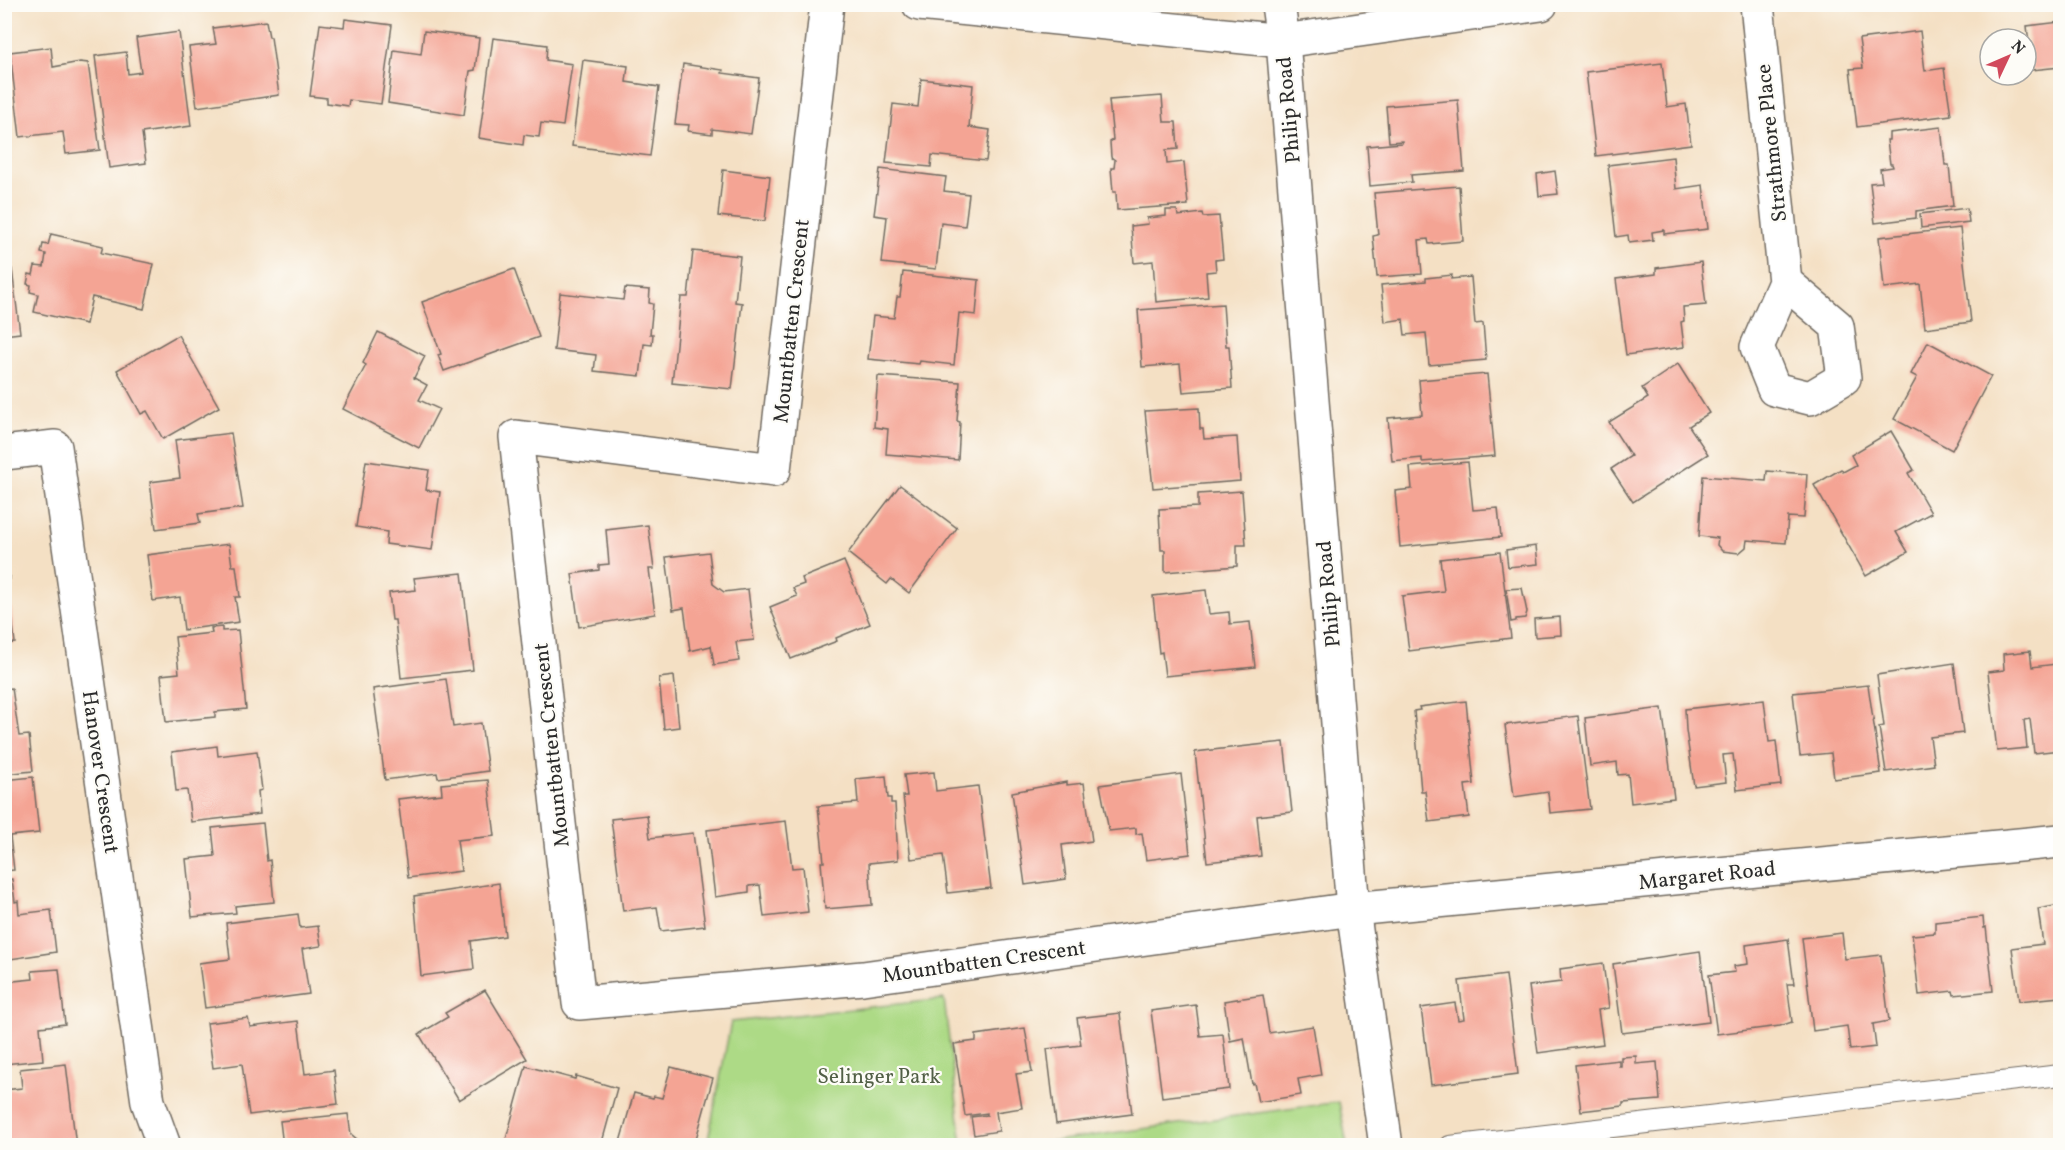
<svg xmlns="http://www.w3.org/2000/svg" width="2065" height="1150" font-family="Vollkorn,serif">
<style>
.green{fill:#adda86;stroke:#6c8258;stroke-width:1.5}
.building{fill:#f4a494}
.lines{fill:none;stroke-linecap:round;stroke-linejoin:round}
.lane-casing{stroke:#716a61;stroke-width:22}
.street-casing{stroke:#716a61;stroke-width:36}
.secondary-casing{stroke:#716a61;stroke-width:36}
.lane{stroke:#fff;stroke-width:20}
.street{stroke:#fff;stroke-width:33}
.secondary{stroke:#fff;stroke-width:33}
.labels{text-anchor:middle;stroke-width:4.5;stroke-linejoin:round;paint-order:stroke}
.street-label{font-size:21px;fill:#2b2b2b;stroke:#fdfcf7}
.park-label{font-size:21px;fill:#526046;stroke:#fdfcf7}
</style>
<rect width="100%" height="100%" fill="#fdfcf7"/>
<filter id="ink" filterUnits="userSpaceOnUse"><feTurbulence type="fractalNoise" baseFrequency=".0167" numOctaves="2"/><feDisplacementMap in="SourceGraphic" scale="12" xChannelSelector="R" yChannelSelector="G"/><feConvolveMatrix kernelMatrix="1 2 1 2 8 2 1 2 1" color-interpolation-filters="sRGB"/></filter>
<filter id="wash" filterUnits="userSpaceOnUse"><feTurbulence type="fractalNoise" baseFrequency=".008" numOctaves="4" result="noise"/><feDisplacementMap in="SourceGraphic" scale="24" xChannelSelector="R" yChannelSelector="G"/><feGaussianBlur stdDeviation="1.35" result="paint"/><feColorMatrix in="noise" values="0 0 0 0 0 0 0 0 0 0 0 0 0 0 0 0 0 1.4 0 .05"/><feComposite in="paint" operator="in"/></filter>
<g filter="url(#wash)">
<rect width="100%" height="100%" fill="#f4e0c4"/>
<!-- green -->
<g class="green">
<polygon points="944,999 962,1145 707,1145 731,1022"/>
<polygon points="1339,1102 1347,1145 1025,1145"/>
</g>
<g id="blocks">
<!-- building -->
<g class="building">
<polygon points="345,19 392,25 381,104 349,100 348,106 327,103 327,98 310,96 320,24 344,27"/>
<polygon points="266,21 269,37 271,37 279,95 197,107 189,47 216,44 213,28"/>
<polygon points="2060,22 2060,67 2032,70 2027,26"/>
<polygon points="424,31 479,38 475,70 470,71 464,115 388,103 394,50 421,54"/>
<polygon points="1920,31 1925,71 1944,68 1951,115 1857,127 1850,69 1863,68 1859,39"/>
<polygon points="179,32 191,126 142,133 146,163 109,168 95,56 126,52 128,74 141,72 136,38"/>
<polygon points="493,38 547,45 546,60 572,64 563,126 541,123 539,137 524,135 523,145 479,138"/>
<polygon points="51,47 53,67 80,62 88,63 100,150 66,154 63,132 20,137 10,52"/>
<polygon points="583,60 628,66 626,82 659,87 650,156 572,146"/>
<polygon points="1662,63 1667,107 1686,104 1691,144 1596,156 1586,72"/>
<polygon points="683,64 723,70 722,73 759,78 751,134 712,129 712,134 688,131 689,125 675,124"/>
<polygon points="921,79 973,85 969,127 990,130 986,161 932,155 931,167 886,163 893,104 918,107"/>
<polygon points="1162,96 1164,122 1176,122 1178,149 1166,150 1167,164 1184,162 1188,205 1117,210 1116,192 1113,192 1111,168 1114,168 1115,160 1111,157 1110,142 1113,140 1109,100"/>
<polygon points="1458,100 1464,171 1411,175 1412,182 1370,186 1367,146 1402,143 1402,141 1389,142 1386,106"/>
<polygon points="1941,127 1945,165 1949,165 1953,206 1916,211 1916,218 1875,223 1870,183 1882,182 1880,169 1893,167 1892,164 1890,164 1887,140 1889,140 1889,133"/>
<polygon points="1673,157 1676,189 1703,185 1708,229 1664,234 1664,230 1652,232 1653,240 1629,243 1628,235 1616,237 1608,165"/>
<polygon points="880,169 946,177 944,191 969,194 965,226 941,223 936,269 882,263 887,217 874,215"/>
<polygon points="723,170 770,176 765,221 718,216"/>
<polygon points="1555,171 1558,194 1539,196 1537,174"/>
<polygon points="1459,186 1463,241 1429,244 1428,239 1419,240 1422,274 1377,277 1373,236 1378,235 1374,193"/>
<polygon points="1967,208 1969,222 1921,228 1920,214"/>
<polygon points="1166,210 1177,210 1178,216 1202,213 1203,217 1219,216 1223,259 1215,260 1216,271 1206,272 1208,297 1156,302 1153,261 1134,263 1131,226 1148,224 1147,218 1166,216"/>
<polygon points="1960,228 1971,322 1925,328 1920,284 1884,288 1879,237"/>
<polygon points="51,234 103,246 101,253 154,264 144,309 92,297 86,324 34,312 38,294 30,292 31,285 27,284 29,274 33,275 35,266 44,267 46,254 41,253 43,244 48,245"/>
<polygon points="693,251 740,256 735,302 742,303 732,389 672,383 681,297 688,297"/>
<polygon points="1701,262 1706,305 1683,307 1684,321 1681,322 1684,347 1626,355 1616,279 1656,274 1656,268"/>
<polygon points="12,269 20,333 4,335 4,270"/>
<polygon points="514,269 539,337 444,371 438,355 441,354 422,302"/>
<polygon points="903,272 979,280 976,315 959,313 954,365 920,361 919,364 868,359 873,316 894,318 897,297 900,297"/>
<polygon points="1452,275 1451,279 1471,277 1475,324 1483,323 1486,360 1429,365 1426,333 1405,335 1403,319 1385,322 1381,285 1426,281 1426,278"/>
<polygon points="625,288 650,290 649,303 653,304 650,334 653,334 652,345 644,344 640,376 594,371 596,355 554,350 560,293 623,300"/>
<polygon points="1223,304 1226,346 1229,346 1232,388 1183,392 1180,364 1142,367 1138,310"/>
<polygon points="378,332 425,356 414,378 427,385 419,400 439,409 419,448 343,409 366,365 363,363"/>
<polygon points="178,335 219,407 163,439 147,411 141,414 117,370"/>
<polygon points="1928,342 1991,376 1952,450 1894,419 1917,377 1911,374"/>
<polygon points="1678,364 1709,413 1689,426 1708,454 1633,502 1611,469 1631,456 1609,422 1648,398 1642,388"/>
<polygon points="1487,374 1495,456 1422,462 1422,458 1392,461 1388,418 1422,415 1419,380"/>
<polygon points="878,376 960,382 957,421 960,422 958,460 886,454 888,429 874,427"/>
<polygon points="1199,408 1200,429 1203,429 1204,439 1237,437 1240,481 1153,488 1145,411"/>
<polygon points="1891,431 1914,470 1908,473 1931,513 1896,532 1908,552 1866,576 1814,485 1841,469 1843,472 1856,465 1851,455"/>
<polygon points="231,433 243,508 198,514 200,523 156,529 150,482 180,478 175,440"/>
<polygon points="366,461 429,470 426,490 440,492 432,550 386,544 387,532 356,527"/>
<polygon points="1468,462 1473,510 1498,508 1501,537 1400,547 1395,491 1412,489 1410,467"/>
<polygon points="1767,471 1807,474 1804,518 1788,517 1786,543 1747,540 1746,547 1739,553 1722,551 1717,545 1718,538 1699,536 1703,476 1766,481"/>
<polygon points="900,485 957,528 909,593 891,579 887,584 848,553"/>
<polygon points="1242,491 1246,545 1237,545 1237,566 1165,572 1165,550 1161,550 1159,509 1198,507 1198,494"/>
<polygon points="648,525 654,569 649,569 655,614 579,627 572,574 599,570 599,565 609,564 606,530"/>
<polygon points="229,544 232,566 236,566 240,597 235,597 239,622 184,630 180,597 153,601 147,555"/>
<polygon points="1536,546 1538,564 1508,567 1506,550"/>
<polygon points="4,549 10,579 4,580"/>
<polygon points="709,552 713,584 724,592 748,589 754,640 736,642 739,661 714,665 711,646 690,651 684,608 673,610 666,557"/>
<polygon points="1500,552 1511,638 1409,651 1402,596 1444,591 1440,559"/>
<polygon points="844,561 870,624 836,638 837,641 791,659 770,607 797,596 793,588 804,584 802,578"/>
<polygon points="462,573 473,670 401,678 395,620 392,620 389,593 416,590 414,578"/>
<polygon points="1522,588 1527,612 1525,618 1516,619 1516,621 1511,622 1506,589"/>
<polygon points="1206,590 1209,614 1229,612 1230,624 1250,622 1255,667 1165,676 1162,652 1159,653 1153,596"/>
<polygon points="4,599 10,599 15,643 4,644"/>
<polygon points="1560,617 1561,635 1535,637 1534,619"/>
<polygon points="222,627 222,631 238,630 246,709 215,712 215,717 166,722 161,675 179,673 175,637 212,633 211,628"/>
<polygon points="2030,651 2032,667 2056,664 2060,697 2060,750 2034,753 2030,719 2024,720 2027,748 1997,751 1988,672 2004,670 2003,654"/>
<polygon points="1954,663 1963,733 1930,737 1934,765 1886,772 1879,727 1884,726 1877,675"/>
<polygon points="674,676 679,727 664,729 659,678"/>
<polygon points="446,679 453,727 481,723 488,771 438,778 437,773 385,780 373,689"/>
<polygon points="1868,685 1881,773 1834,779 1831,753 1800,756 1793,693"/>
<polygon points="12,688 19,736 29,735 33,771 4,774 4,689"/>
<polygon points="1764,700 1769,742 1776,741 1781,785 1737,790 1733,754 1723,755 1726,782 1694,786 1686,730 1685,709"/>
<polygon points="1466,701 1474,784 1465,785 1469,817 1429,822 1425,791 1421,791 1414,711 1420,710 1419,707"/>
<polygon points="1662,708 1674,798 1631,803 1628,774 1618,775 1617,762 1590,766 1585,718"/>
<polygon points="1578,716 1590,809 1550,813 1548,792 1514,797 1505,725"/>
<polygon points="1284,742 1292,812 1257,816 1261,856 1207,862 1195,752"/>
<polygon points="217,746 218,756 257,751 262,790 258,791 260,814 191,822 187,790 176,791 172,752"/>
<polygon points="934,772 936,791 978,786 991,888 948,893 943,855 911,859 903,796 907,796 904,775"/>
<polygon points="1181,774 1190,854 1146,860 1142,833 1136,834 1136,828 1109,831 1100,785"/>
<polygon points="886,776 888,798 891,798 891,803 895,803 898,860 869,863 872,905 825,909 821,862 824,862 818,806 858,803 856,779"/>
<polygon points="33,777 39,833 10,836 14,870 4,871 4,780"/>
<polygon points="488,780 495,836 457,840 461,871 408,878 398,799 442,794 441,784"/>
<polygon points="1067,782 1067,785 1084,783 1092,841 1062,845 1066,879 1025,885 1012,792"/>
<polygon points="647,815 650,838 693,833 705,926 661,931 657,907 623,911 611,819"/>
<polygon points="786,821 792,868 803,867 808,912 764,917 760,885 749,886 749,892 715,897 707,830"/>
<polygon points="263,823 267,861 270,860 274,902 235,906 236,913 192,917 186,859 215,856 212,828"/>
<polygon points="12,879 15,902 18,901 19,914 51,910 56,952 4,960 4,880"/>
<polygon points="499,883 505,936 471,941 474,969 421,976 414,896"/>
<polygon points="2060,905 2060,997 2019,1001 2012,948 2043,944 2038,909"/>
<polygon points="298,914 300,928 318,926 321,946 302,949 309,994 205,1008 199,963 230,959 226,923"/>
<polygon points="1983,917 1984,928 1986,927 1993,991 1954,995 1953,991 1919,995 1912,935 1935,933 1935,922"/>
<polygon points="1842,933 1845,959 1881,955 1889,1021 1873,1024 1876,1047 1850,1050 1847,1026 1813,1031 1802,938"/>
<polygon points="1788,939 1794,984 1787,984 1792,1022 1780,1026 1717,1034 1709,975 1735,972 1734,966 1748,964 1746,945"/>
<polygon points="1700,951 1709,1022 1622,1033 1613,964"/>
<polygon points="1603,963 1609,1008 1598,1010 1603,1044 1538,1053 1529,986 1561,982 1560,969"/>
<polygon points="59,969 65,1024 40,1027 43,1060 4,1064 4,982 33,979 32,971"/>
<polygon points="1506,975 1518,1074 1431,1085 1421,1008 1455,1003 1458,1020 1464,1019 1459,981"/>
<polygon points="485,990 527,1059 459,1100 419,1034 448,1017 445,1013"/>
<polygon points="1263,995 1269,1033 1313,1026 1321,1075 1298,1079 1301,1095 1258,1102 1254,1083 1252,1084 1244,1038 1230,1041 1224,1001"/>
<polygon points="1196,1005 1200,1036 1223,1034 1229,1089 1162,1097 1151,1011"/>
<polygon points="1120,1013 1132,1114 1056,1124 1047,1049 1081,1045 1077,1018"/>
<polygon points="248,1018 250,1027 298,1021 305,1074 334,1070 338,1104 249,1115 242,1064 213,1068 207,1023"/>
<polygon points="1025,1028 1032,1072 1016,1074 1022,1108 996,1112 999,1131 974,1135 971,1117 987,1115 987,1113 965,1116 954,1044 976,1041 976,1035"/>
<polygon points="1636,1056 1636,1064 1657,1062 1660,1100 1623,1103 1623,1106 1581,1111 1575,1065 1619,1060 1619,1066 1621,1066 1621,1057"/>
<polygon points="66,1064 76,1146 4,1146 4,1090 22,1088 20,1069"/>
<polygon points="526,1066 575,1079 576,1076 617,1088 601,1146 529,1146 506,1139"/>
<polygon points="671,1067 713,1078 694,1146 633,1146 620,1142 634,1093 653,1098 654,1096 662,1098"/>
<polygon points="348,1114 351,1134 365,1146 283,1146 280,1121"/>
</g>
</g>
</g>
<g filter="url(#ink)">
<use href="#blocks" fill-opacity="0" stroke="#716a61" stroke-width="1.5"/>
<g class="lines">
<defs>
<polyline id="lane" points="1450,1146 2060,1075"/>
<g id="street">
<polyline points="827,4 774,470 516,437 579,1003 863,978 1353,909 2060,841"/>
<polyline points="1278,4 1283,41"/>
<polyline points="1757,4 1785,282 1757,347 1774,389 1810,398 1844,378 1837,326 1785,282"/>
<polyline points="4,453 55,447 148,1102 164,1146"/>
</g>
<g id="secondary">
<polyline points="919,4 1283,41 1541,4"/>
<polyline points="1283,41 1353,909 1386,1146"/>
</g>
</defs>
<!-- lane casing -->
<use href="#lane" class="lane-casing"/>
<!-- street casing -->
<use href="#street" class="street-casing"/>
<!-- secondary casing -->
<use href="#secondary" class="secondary-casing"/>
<!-- lane -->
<use href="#lane" class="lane"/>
<!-- street -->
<use href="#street" class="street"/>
<!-- secondary -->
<use href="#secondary" class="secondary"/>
</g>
</g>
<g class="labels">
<!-- street labels -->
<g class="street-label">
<text transform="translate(1288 110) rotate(-95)" y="7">Philip Road</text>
<text transform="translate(1771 143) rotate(-96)" y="7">Strathmore Place</text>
<text transform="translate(791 321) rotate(-84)" y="7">Mountbatten Crescent</text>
<text transform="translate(1328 594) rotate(-95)" y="7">Philip Road</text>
<text transform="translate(551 745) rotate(-96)" y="7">Mountbatten Crescent</text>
<text transform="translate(101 772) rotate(82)" y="7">Hanover Crescent</text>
<text transform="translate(1707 875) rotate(-6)" y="7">Margaret Road</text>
<text transform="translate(984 961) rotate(-8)" y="7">Mountbatten Crescent</text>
</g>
<!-- park labels -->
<g class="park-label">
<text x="879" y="1083">Selinger Park</text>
</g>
</g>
<!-- margin -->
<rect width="2065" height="1150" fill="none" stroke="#fdfcf7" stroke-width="24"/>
<!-- north arrow -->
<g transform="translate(2008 57) rotate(46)"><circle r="28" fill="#fdfcf7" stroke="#a9a8a5" stroke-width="1.5"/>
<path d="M0-4.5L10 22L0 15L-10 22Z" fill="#d1495b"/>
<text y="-9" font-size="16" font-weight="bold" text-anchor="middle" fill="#2b2b2b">N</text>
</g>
</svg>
